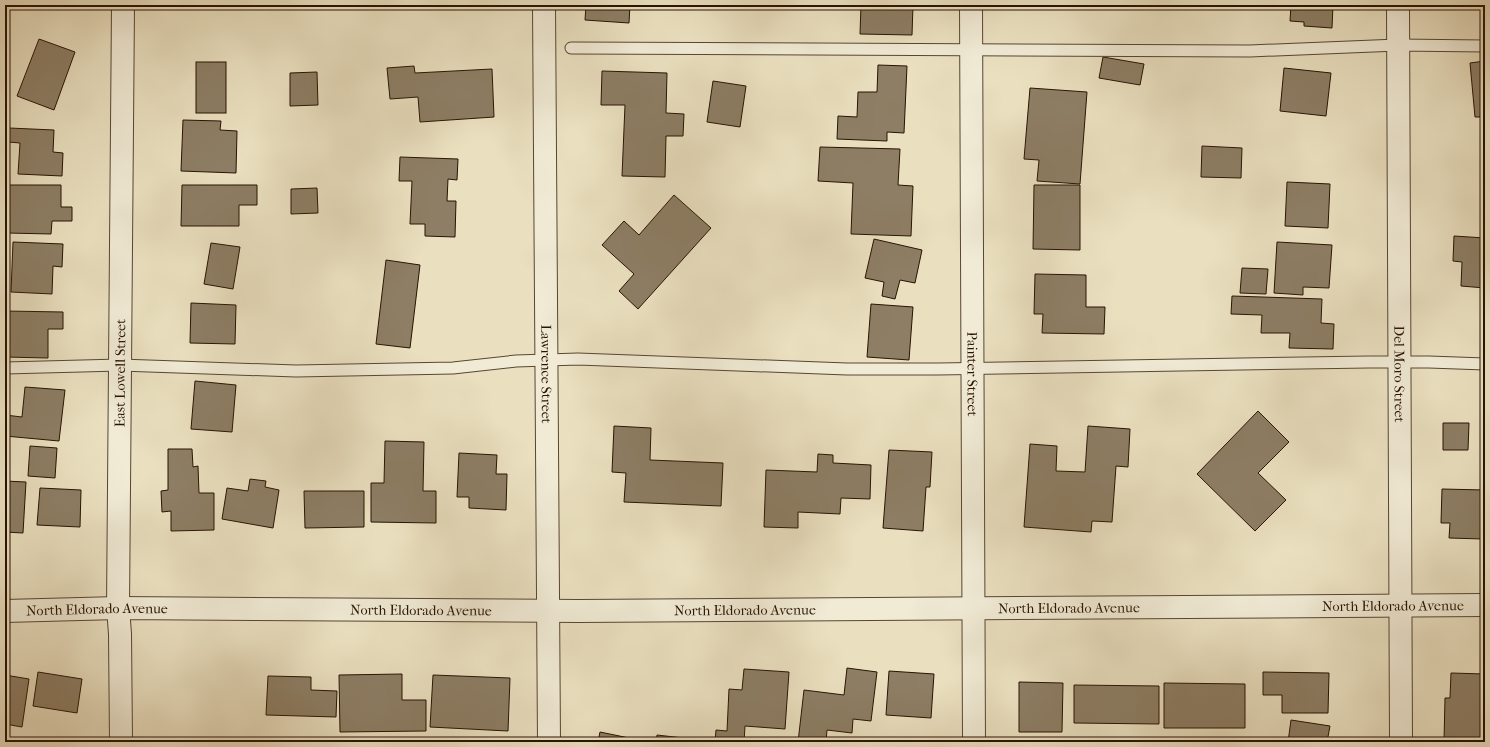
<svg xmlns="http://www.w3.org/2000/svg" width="1490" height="747" font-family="'IM FELL French Canon',serif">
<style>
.building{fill:#8d7e65;stroke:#281302}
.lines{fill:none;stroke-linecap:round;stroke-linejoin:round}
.service-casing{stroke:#584632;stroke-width:13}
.minor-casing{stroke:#584632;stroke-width:24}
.tertiary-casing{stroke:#584632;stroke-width:24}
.service{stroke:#f1ebd6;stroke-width:11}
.minor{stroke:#f1ebd6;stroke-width:22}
.tertiary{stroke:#f1ebd6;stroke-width:22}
.labels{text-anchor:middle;stroke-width:3.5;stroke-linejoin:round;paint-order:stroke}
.street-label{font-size:14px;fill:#281302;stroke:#f1ebd6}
</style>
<rect width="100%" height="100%" fill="#eae0c0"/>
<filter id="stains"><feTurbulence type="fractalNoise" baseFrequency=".005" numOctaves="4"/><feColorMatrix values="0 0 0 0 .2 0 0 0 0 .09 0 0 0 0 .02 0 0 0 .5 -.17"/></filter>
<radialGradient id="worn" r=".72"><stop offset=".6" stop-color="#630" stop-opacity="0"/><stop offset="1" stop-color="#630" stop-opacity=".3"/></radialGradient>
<!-- building -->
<g class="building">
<polygon points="437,5 505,5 505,9 437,7"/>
<polygon points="586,5 630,5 629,23 585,20"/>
<polygon points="861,5 913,5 912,35 860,34"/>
<polygon points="1291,5 1333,5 1332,28 1304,26 1304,22 1290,21"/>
<polygon points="39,39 75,52 54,110 17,96"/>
<polygon points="1103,57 1144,64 1140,85 1099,78"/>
<polygon points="1485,61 1485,117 1475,117 1470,63"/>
<rect x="196" y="62" width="30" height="51"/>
<polygon points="878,65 907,66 904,133 887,132 887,141 837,139 838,116 857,117 858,92 877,92"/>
<polygon points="414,66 415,73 492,69 494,117 420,122 418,97 390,99 387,68"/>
<polygon points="1284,68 1331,73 1326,116 1280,111"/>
<polygon points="602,71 667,73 666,113 684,114 683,136 666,136 665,177 622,176 625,105 601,105"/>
<polygon points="317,72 318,105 290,106 290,73"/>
<polygon points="713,81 746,86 740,127 707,122"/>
<polygon points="1030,88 1087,92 1080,184 1037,181 1039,160 1024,159"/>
<polygon points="183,120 221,121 220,130 237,131 236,173 181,171"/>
<polygon points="9,128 54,130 53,152 63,153 62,176 18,174 20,143 8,142"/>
<polygon points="1202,146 1242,148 1241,178 1201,177"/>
<polygon points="820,147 900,149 898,185 913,186 911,236 851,234 853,183 818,181"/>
<polygon points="400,157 458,159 457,180 448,179 447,201 456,201 455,237 425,236 425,224 410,224 412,181 399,181"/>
<polygon points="1287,182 1330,184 1328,228 1285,226"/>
<polygon points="9,185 61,185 61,207 72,207 72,221 52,221 51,234 7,233"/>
<polygon points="182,185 257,185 257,205 239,205 239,226 181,226"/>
<polygon points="1034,185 1080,185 1080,250 1033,249"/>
<polygon points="317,188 318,213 291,214 291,189"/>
<polygon points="674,195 711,228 638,309 619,291 634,274 602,245 624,221 639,235"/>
<polygon points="1454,236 1485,238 1485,293 1485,288 1461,286 1462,262 1453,261"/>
<polygon points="874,239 922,250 915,283 900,280 895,299 882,296 884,282 865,278"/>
<polygon points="13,242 63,244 62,267 53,266 52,294 11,292"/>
<polygon points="1277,242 1332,245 1329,288 1303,287 1303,295 1274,293"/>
<polygon points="211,243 240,247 233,289 204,284"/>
<polygon points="386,260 420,265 410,348 376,344"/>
<polygon points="1242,268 1268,269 1266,294 1240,293"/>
<polygon points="1035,274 1086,275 1086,307 1105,307 1104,334 1042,333 1043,314 1034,314"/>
<polygon points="1232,296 1322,299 1321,323 1334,324 1333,349 1289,348 1290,333 1261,333 1262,315 1231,314"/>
<rect x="1484" y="299" width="1" height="35"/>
<polygon points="191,303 236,305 235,344 190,343"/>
<polygon points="871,304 913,307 909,360 867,357"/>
<polygon points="5,311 63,312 63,329 48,329 48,358 5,357"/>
<polygon points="195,381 236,385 232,432 191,429"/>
<polygon points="25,387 65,390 59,441 5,436 5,415 22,417"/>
<polygon points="1258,411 1289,442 1258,473 1286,500 1255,531 1197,474"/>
<polygon points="1443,423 1469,423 1468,450 1443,450"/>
<polygon points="614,426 651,428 650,460 723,463 721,506 624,502 626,473 612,472"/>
<polygon points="1088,426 1130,429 1128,467 1116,466 1112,522 1092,521 1091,532 1024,527 1030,444 1057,446 1056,471 1085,472"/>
<polygon points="385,441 424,442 423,491 436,491 436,523 371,522 371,483 384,483"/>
<polygon points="30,446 57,448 55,478 28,476"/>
<polygon points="168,449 192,449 193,467 198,466 199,493 214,493 214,530 171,531 171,511 162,512 161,491 168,490"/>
<polygon points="889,450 932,452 930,487 926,487 923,531 883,528"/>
<polygon points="459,453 497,455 496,474 507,474 506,510 469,508 469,497 457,497"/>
<polygon points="818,454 833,455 833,463 871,465 870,499 841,498 840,514 798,512 798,528 764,527 766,470 817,472"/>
<polygon points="250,479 266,481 265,487 279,490 273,528 222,519 227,488 248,491"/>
<polygon points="5,481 26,482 23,533 5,532"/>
<polygon points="40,488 81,490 80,527 37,525"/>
<polygon points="1442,489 1485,490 1483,539 1449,538 1450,523 1441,523"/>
<polygon points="304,491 364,491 364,527 305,528"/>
<polygon points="847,668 877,672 871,721 853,719 852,733 827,730 826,742 798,742 804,690 844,695"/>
<polygon points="744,669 789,672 785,729 745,726 744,742 715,742 716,730 727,731 729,689 742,690"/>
<polygon points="889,671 934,674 931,718 886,715"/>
<polygon points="38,672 82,679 77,713 33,706"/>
<polygon points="1263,672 1329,673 1328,713 1282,713 1282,695 1263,695"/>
<polygon points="1451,673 1485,674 1485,742 1444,741 1445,698 1450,698"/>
<polygon points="402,674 402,700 426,700 426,731 340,732 339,675"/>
<polygon points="5,675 29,679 22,727 5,724"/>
<polygon points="433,675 510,678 508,731 430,727"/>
<polygon points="268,676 311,677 311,690 337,691 336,717 266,715"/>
<polygon points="1019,682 1063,683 1062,732 1019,732"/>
<polygon points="1164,683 1245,684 1245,728 1164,728"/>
<polygon points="1074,685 1159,686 1159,724 1074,723"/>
<polygon points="1291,720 1330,726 1327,742 1288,742"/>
<polygon points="600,732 634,739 633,742 598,742"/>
<polygon points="657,735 692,739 691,742 656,742"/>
</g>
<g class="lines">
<defs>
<g id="service">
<polyline points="571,48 1250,51 1398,45 1485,46"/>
<polyline points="5,368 120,365 296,371 453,368 516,361 578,359 847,369 938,369 1368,362 1429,362 1485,364"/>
</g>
<g id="minor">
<path id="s1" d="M544,5l5,737"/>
<path id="s2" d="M971,5l3,737"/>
<path id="s3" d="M1398,5l3,737"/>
<path id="s4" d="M121,742l-1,-108 -2,-26 5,-603"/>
</g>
<g id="tertiary">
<path id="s5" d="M5,611l113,-3 461,3 906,-6"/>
</g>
</defs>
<!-- service casing -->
<use href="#service" class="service-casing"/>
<!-- minor casing -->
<use href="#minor" class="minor-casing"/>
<!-- tertiary casing -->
<use href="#tertiary" class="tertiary-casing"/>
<!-- service -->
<use href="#service" class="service"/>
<!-- minor -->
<use href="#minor" class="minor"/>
<!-- tertiary -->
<use href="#tertiary" class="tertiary"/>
</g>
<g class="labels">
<!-- street labels -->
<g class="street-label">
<text dy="5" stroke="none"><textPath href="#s1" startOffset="369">Lawrence Street</textPath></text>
<text dy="5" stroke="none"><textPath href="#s2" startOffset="369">Painter Street</textPath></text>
<text dy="5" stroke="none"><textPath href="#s4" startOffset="369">East Lowell Street</textPath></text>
<text dy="5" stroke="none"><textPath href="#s3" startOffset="369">Del Moro Street</textPath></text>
<text dy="5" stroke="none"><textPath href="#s5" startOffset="1388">North Eldorado Avenue</textPath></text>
<text dy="5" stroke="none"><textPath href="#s5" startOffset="1064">North Eldorado Avenue</textPath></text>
<text dy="5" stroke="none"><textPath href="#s5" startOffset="92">North Eldorado Avenue</textPath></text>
<text dy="5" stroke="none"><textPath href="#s5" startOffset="740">North Eldorado Avenue</textPath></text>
<text dy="5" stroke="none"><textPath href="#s5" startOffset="416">North Eldorado Avenue</textPath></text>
</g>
</g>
<!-- margin -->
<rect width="1490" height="747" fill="none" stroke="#eae0c0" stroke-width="20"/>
<rect x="6" y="6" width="1478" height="735" fill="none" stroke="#281302" stroke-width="2"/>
<rect x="10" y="10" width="1470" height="727" fill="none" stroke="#281302"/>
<rect width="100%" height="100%" filter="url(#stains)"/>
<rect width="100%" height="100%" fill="url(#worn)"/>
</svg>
